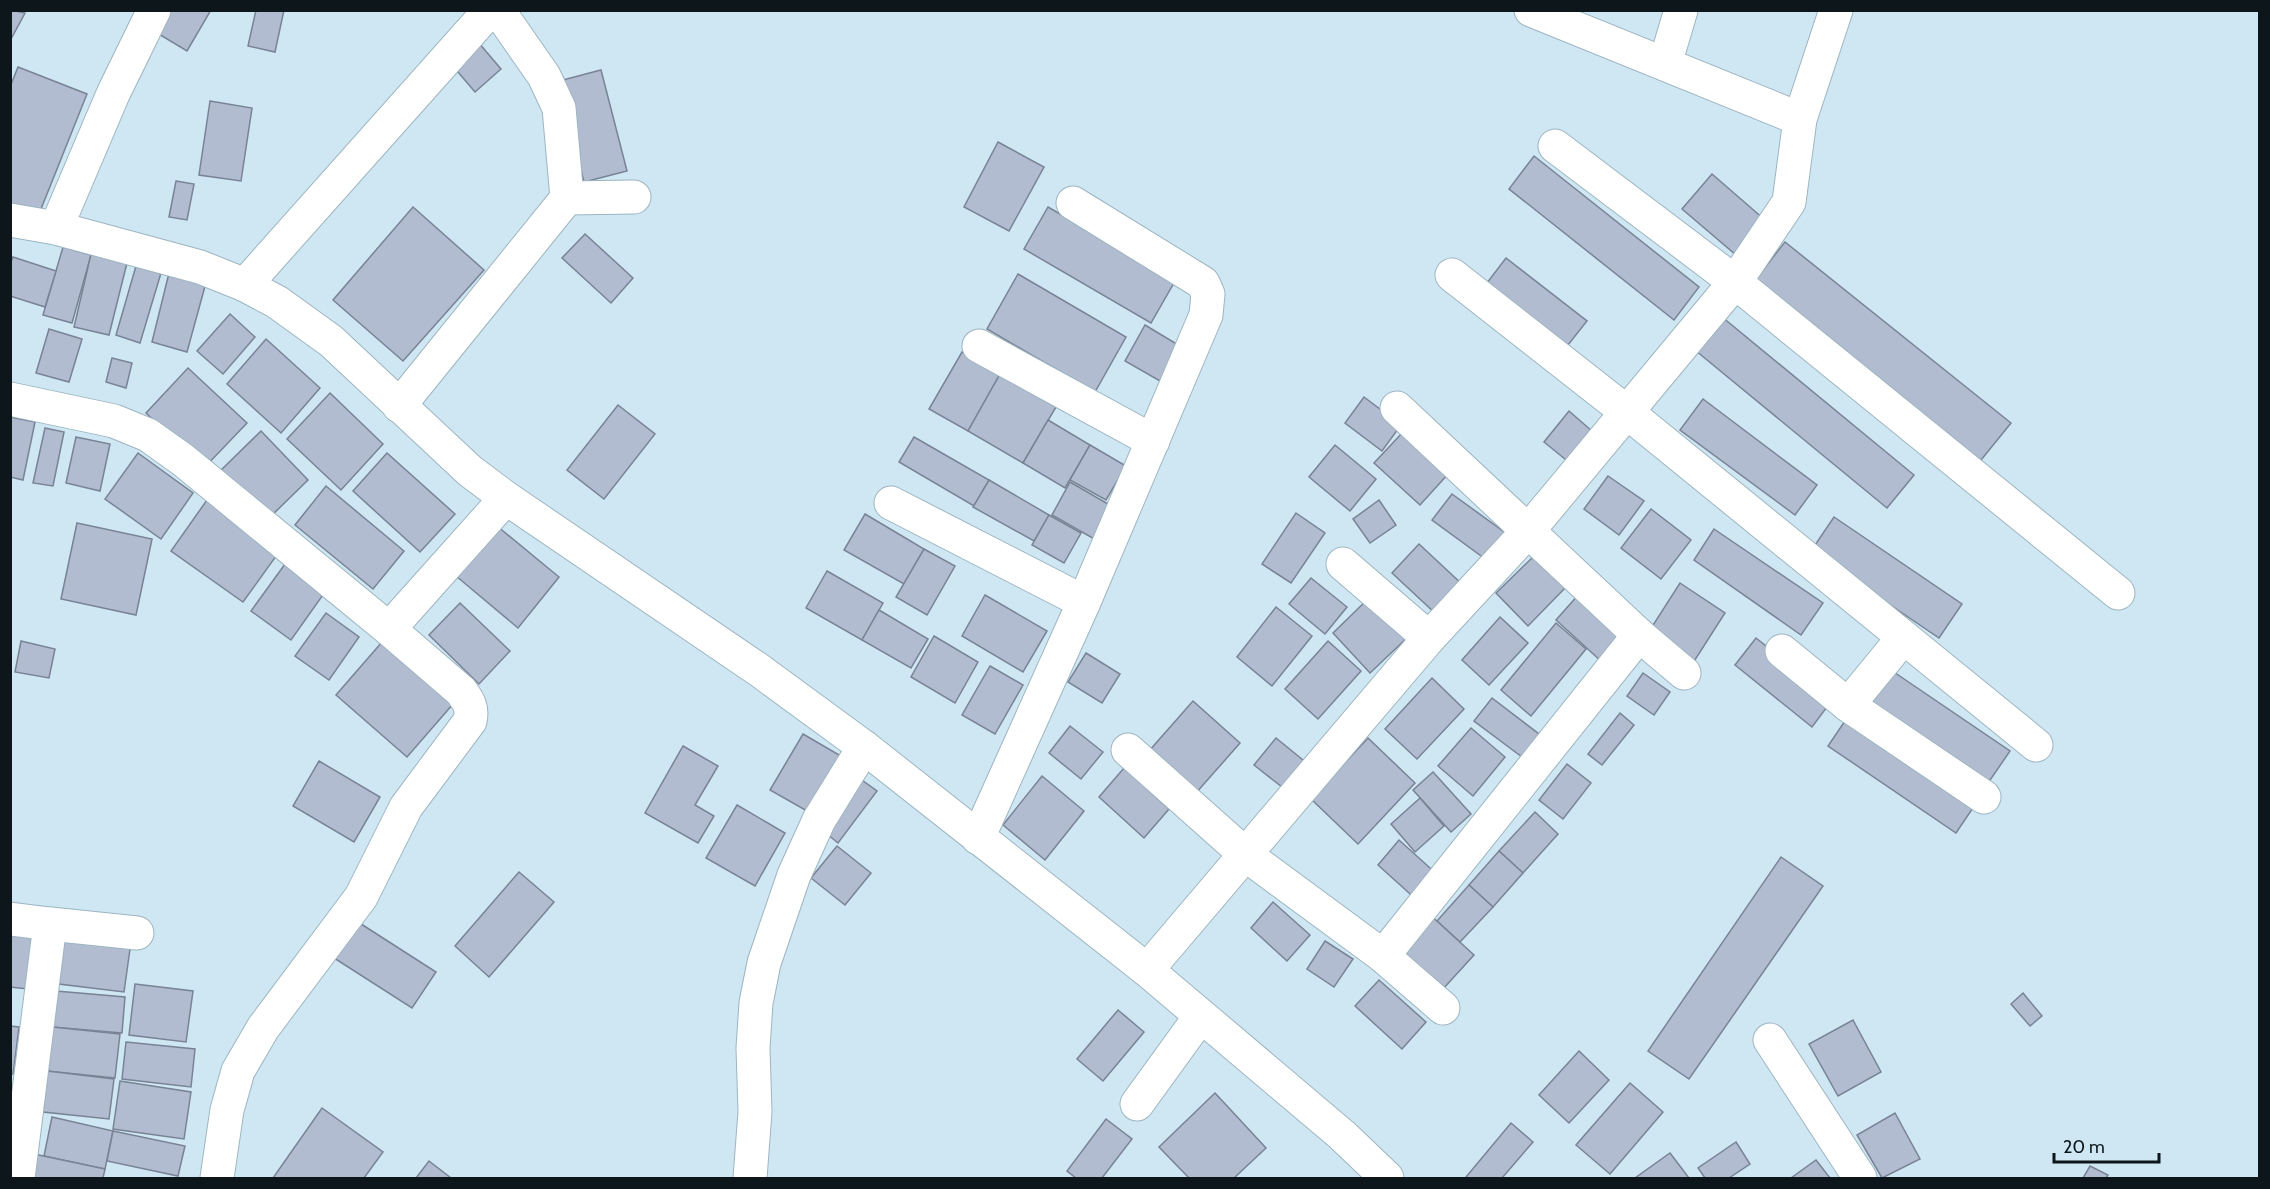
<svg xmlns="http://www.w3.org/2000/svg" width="2270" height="1189" font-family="Cabin,sans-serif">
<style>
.building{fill:#b2bcd1;stroke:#798396;stroke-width:1.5}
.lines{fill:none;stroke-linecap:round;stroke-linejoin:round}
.minor-casing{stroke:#9db5c1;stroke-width:35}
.minor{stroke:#fff;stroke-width:33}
</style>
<rect width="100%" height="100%" fill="#cee7f3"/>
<!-- building -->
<g class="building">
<polygon points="10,10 25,13 10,41"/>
<polygon points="164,10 211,10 187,51 152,30"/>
<polygon points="256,10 284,10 275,52 248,46"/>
<polygon points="478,42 501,69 475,92 452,65"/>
<polygon points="18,67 87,94 39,214 10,203 10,87"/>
<polygon points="601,70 627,171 584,182 559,81"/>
<polygon points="210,101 252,108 241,181 199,175"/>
<polygon points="998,142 1044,167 1009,231 964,207"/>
<polygon points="1534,156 1699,287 1674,320 1509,189"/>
<polygon points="1712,174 1765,220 1736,255 1682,209"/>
<polygon points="176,181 194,184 187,220 169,217"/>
<polygon points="413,207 484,270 403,361 333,300"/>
<polygon points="1048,207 1175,281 1151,323 1024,249"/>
<polygon points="585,234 633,278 611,303 562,258"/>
<polygon points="1785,242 2011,423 1977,465 1752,284"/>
<polygon points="63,247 91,255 72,323 43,315"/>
<polygon points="92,250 128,259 109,335 74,327"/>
<polygon points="13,257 56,271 45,307 10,296 10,264"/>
<polygon points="1506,258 1587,321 1564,350 1483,288"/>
<polygon points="136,266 161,273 140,343 116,335"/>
<polygon points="170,269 207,279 187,352 152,342"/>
<polygon points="1018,274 1126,337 1095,392 987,329"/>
<polygon points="1716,312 1914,475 1887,508 1690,346"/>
<polygon points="230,314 255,337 223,374 197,351"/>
<polygon points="1145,325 1180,346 1160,381 1125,361"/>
<polygon points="49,329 82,339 69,382 36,373"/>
<polygon points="266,339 320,388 281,433 227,384"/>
<polygon points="962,352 1000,374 968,431 929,409"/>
<polygon points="112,358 132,363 126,388 106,382"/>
<polygon points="188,368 247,423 204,468 146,413"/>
<polygon points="1000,374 1056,407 1023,463 968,431"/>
<polygon points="330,393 383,444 341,490 287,439"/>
<polygon points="1364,397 1401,425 1382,451 1345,423"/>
<polygon points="1703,399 1817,485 1795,515 1680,430"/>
<polygon points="618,405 655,434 604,499 567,470"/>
<polygon points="1569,411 1600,438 1576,468 1544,442"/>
<polygon points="10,417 35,422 23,480 10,477"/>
<polygon points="1048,420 1090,445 1065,488 1023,463"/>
<polygon points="45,428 64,432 53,486 33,483"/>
<polygon points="261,431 308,480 264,523 217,474"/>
<polygon points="1404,431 1449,473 1420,505 1374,463"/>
<polygon points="76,437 110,444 100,491 66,483"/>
<polygon points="914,437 989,480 974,506 899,462"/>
<polygon points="1090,445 1126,466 1106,500 1070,480"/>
<polygon points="1335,445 1376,479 1350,511 1309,477"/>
<polygon points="138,453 193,493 161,539 105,499"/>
<polygon points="387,453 455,514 420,552 353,491"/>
<polygon points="1608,476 1644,501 1619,535 1584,509"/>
<polygon points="989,480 1049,515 1034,541 973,507"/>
<polygon points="1070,482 1115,508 1096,540 1052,515"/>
<polygon points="326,486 404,551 373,589 295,525"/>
<polygon points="1452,494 1507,534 1488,561 1432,520"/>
<polygon points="207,500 279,552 243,602 171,551"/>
<polygon points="1379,500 1396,525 1370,543 1353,519"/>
<polygon points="1651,509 1691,540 1661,579 1621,548"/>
<polygon points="1296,513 1325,533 1291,583 1262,564"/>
<polygon points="865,514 924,549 904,584 844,550"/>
<polygon points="1049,515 1081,533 1064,563 1032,545"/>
<polygon points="1834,517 1962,604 1939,638 1811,551"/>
<polygon points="77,523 152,539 136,615 61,599"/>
<polygon points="497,526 559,577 518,628 456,576"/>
<polygon points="1714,529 1823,603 1801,635 1694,560"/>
<polygon points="1419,544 1464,586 1437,615 1392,573"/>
<polygon points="924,549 955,566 927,615 896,597"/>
<polygon points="1534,556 1565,588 1528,626 1496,593"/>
<polygon points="285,564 325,592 291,640 251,611"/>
<polygon points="827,571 883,603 862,640 806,608"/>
<polygon points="1311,578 1347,607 1325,634 1289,604"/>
<polygon points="1680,583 1725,613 1693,663 1648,633"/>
<polygon points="1579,594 1625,637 1602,662 1556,620"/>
<polygon points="985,595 1047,631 1023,672 962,636"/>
<polygon points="1372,595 1410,635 1370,673 1333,633"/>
<polygon points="460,603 510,651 479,684 429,635"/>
<polygon points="1276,607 1312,636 1272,686 1237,657"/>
<polygon points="879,610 928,639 911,668 862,640"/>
<polygon points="326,613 359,637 329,680 295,656"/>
<polygon points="1500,617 1528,643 1489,685 1462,660"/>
<polygon points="1556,623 1586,649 1531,716 1501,690"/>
<polygon points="934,636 978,662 955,703 911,677"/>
<polygon points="1756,638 1833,699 1812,727 1735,665"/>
<polygon points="21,641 55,649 49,678 15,672"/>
<polygon points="1328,641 1361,671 1318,719 1285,689"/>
<polygon points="382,642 453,704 407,757 336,695"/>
<polygon points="1086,653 1120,674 1102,703 1068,682"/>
<polygon points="1882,664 2010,751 1986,786 1859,699"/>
<polygon points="990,666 1023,685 995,734 962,715"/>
<polygon points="1643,673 1670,692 1654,715 1627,696"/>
<polygon points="1432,678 1464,709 1417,759 1385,729"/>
<polygon points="1492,698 1539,734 1522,757 1474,721"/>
<polygon points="1193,701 1240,743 1196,793 1149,751"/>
<polygon points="1851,712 1979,799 1956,833 1828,746"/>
<polygon points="1620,713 1634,725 1602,765 1588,754"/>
<polygon points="1070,726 1103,752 1081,779 1049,753"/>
<polygon points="1471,728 1505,757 1473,796 1438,766"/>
<polygon points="803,734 846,759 814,815 770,790"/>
<polygon points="1276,738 1308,764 1287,791 1254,765"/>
<polygon points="1368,738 1415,783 1358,844 1311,799"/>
<polygon points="683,746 718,766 695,805 714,816 698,843 645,813"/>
<polygon points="319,761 380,797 354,842 293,806"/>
<polygon points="1567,764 1591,783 1563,819 1539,800"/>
<polygon points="1124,768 1169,809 1144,838 1099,797"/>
<polygon points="1433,772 1471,814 1451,832 1413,790"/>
<polygon points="1042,776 1084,811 1045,860 1003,825"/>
<polygon points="859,778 877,791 838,843 821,829"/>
<polygon points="1420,798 1444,826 1415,852 1391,824"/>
<polygon points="737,805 785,833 755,886 706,858"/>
<polygon points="1535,812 1558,834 1523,873 1499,851"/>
<polygon points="1399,840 1440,877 1419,902 1378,865"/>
<polygon points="837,846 871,873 845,905 811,878"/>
<polygon points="1499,851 1523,873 1493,907 1469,885"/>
<polygon points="1781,857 1823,886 1689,1079 1648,1051"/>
<polygon points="519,872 554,902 489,977 455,946"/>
<polygon points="1469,885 1493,907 1460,942 1437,921"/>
<polygon points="1273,902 1310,935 1287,961 1251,928"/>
<polygon points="1427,912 1474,955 1443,989 1396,946"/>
<polygon points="358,922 436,972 412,1008 334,958"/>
<polygon points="10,929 32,931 28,989 10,987"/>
<polygon points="65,934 131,942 124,992 59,984"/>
<polygon points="1325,941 1353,959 1334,987 1307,969"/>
<polygon points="1379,980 1426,1022 1402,1049 1355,1006"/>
<polygon points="135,984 193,991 186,1042 129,1035"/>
<polygon points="56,991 125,997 122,1033 52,1027"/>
<polygon points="2023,993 2042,1016 2030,1026 2011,1004"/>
<polygon points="1118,1010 1144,1032 1103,1081 1077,1059"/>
<polygon points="1853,1020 1881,1072 1838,1096 1809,1044"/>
<polygon points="10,1026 19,1027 13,1074 10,1074"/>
<polygon points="52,1027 120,1034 115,1078 47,1071"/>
<polygon points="126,1042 195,1049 191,1087 122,1079"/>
<polygon points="1579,1051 1609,1080 1569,1123 1539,1095"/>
<polygon points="47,1071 114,1079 109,1119 43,1112"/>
<polygon points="120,1081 191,1092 184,1139 113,1129"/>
<polygon points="1630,1083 1663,1112 1610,1174 1576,1145"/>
<polygon points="1215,1093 1266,1148 1234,1178 1189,1178 1159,1147"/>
<polygon points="322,1108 383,1152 364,1178 273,1178"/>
<polygon points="1895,1113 1920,1159 1882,1178 1857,1135"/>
<polygon points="52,1117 113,1131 105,1169 44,1156"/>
<polygon points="1106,1119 1132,1139 1102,1178 1076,1178 1067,1171"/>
<polygon points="1511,1123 1533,1142 1502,1178 1468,1178 1466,1177"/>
<polygon points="113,1131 185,1146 178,1176 107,1161"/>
<polygon points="1736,1142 1750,1164 1729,1178 1705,1178 1698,1168"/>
<polygon points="1670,1153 1689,1178 1635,1178"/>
<polygon points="34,1154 105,1169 103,1178 29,1178"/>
<polygon points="1816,1160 1830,1178 1791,1178"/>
<polygon points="429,1161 451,1178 416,1178"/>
<polygon points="2090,1166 2108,1175 2106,1178 2083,1178"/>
</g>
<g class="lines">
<defs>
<g id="minor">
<polyline points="1531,10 1800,119"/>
<polyline points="1665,64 1681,10"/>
<polyline points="1555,146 1735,282 2118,593"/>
<polyline points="567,198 634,197"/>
<polyline points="10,220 56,228 200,267 245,285 277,302 331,341 470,471 506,498 759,670 864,747 1147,970 1342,1135 1387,1178"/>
<polyline points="56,228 113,94 154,10"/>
<polyline points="1452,275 1628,413 2036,745"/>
<polyline points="245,285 490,10"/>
<polyline points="979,346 1153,441"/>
<path d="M10,399l104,22 34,14 35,25 206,169 72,62c8,11 12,17 9,30l-64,86 -45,90 -98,131 -25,43 -11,39 -10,68"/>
<polyline points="399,406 567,198 559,108 544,76 498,10"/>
<polyline points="1397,408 1528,531 1735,282 1789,202 1800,119 1836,10"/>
<polyline points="891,503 1084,602"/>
<polyline points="1343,564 1429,638"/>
<polyline points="389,629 506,498"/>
<polyline points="1782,651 1848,705 1984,797"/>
<polyline points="1848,705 1903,638"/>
<polyline points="1128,750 1246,855 1383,956 1443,1008"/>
<polyline points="978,838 1084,602 1206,315 1208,294 1203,283 1073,203"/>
<polyline points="10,919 50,924 18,1178"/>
<polyline points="50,924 137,933"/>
<polyline points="1383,956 1639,635"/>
<polyline points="1147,970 1429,638 1528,531 1639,635 1684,673"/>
<polyline points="1770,1040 1860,1178"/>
<polyline points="1137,1104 1200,1017"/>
<polyline points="750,1178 755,1112 753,1048 756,1003 764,963 794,875 819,820 864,747"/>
</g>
</defs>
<!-- minor casing -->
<use href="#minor" class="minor-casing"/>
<!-- minor -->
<use href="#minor" class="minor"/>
</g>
<!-- border -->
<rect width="2270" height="1189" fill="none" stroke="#0d161a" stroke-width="24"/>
<!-- scale -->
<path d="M2054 1153v9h105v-9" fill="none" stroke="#0d161a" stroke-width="3"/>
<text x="2063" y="1153" font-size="18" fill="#0d161a" stroke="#cee7f3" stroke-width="4.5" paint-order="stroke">20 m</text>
</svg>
